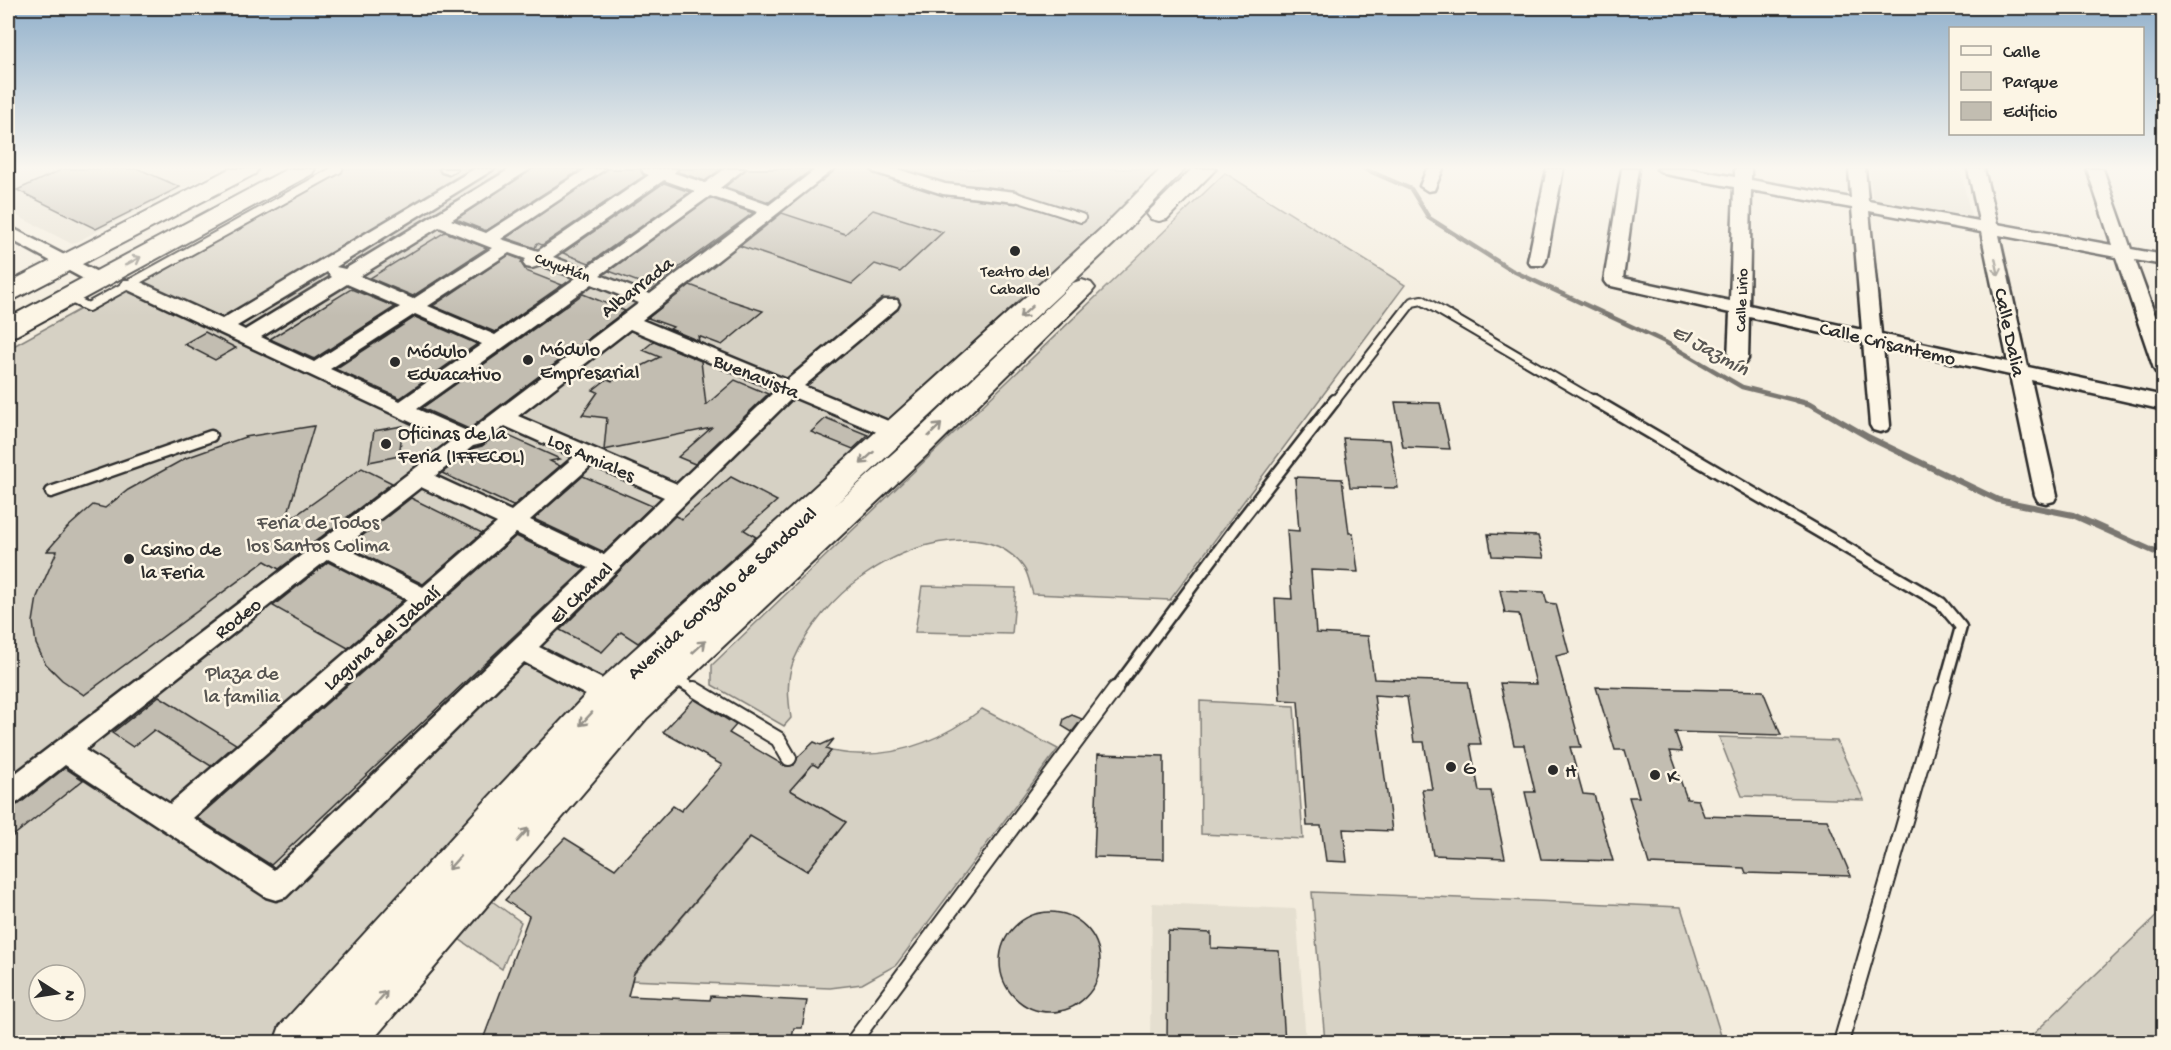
<svg xmlns="http://www.w3.org/2000/svg" width="2171" height="1050" font-family="'Gochi Hand',sans-serif">
<style>
.built{fill:#e5dfd0}
.green{fill:#d6d1c4;stroke:#807e78;stroke-width:1.5;fill-rule:evenodd}
.lines{fill:none;stroke-linecap:round;stroke-linejoin:round}
.stream-far1{stroke:#7a7771;stroke-width:4.5}
.stream{stroke:#7a7771;stroke-width:6}
.building{fill:#c2bdb1;stroke:#2b2b2b;stroke-width:1.5}
.lane-far2-casing{stroke:#2b2b2b;stroke-width:12}
.lane-far1-casing{stroke:#2b2b2b;stroke-width:15}
.lane-casing{stroke:#2b2b2b;stroke-width:18}
.street-casing{stroke:#2b2b2b;stroke-width:5}
.secondary-casing{stroke:#2b2b2b;stroke-width:4}
.lane-far2{stroke:#fcf5e5;stroke-width:8}
.lane-far1{stroke:#fcf5e5;stroke-width:10}
.lane{stroke:#fcf5e5;stroke-width:14}
.street{fill:#fcf5e5;fill-rule:evenodd}
.secondary{fill:#fcf5e5;fill-rule:evenodd}
.oneway{stroke:#949088}
.poi-dot{fill:#2b2b2b;stroke:#fcf5e5;stroke-width:2}
.labels{text-anchor:middle;stroke-width:5;stroke-linejoin:round;paint-order:stroke}
.far-street-label{font-size:16px;fill:#2b2b2b;stroke:#fcf5e5}
.far-poi-label{font-size:16px;fill:#2b2b2b;stroke:#fcf5e5}
.street-label{font-size:20px;fill:#2b2b2b;stroke:#fcf5e5}
.poi-label{font-size:20px;fill:#2b2b2b;stroke:#fcf5e5;text-anchor:start}
.park-label{font-size:20px;fill:#565451;stroke:#fcf5e5}
.water-label{font-size:21px;font-style:italic;fill:#595754;stroke:#fcf5e5}
</style>
<rect width="100%" height="100%" fill="#f4edde"/>
<filter id="ink" filterUnits="userSpaceOnUse"><feTurbulence type="fractalNoise" baseFrequency=".0167" numOctaves="2"/><feDisplacementMap in="SourceGraphic" scale="12" xChannelSelector="R" yChannelSelector="G"/><feConvolveMatrix kernelMatrix="1 2 1 2 8 2 1 2 1" color-interpolation-filters="sRGB"/></filter>
<g filter="url(#ink)">
<!-- built -->
<g class="built">
<polygon points="8,169 222,169 72,244 8,211"/>
<polygon points="1869,169 1960,169 1972,220 1873,202"/>
<polygon points="1152,903 1296,909 1306,1042 1150,1042"/>
</g>
<!-- green -->
<g class="green">
<path d="M335,169h830l-561,510 -328,363h-268v-693zM39,975h36v36h-36z"/>
<path d="M1225,173l180,112 -235,315 -137,-6c-3,-8 -4,-19 -9,-26 -13,-19 -36,-29 -59,-28 -71,1 -143,55 -171,120 -8,19 -6,38 -3,58l-7,8 -72,-41v-20z"/>
<polygon points="922,586 1016,588 1012,634 915,632"/>
<polygon points="1200,701 1294,706 1303,839 1201,834"/>
<path d="M982,709l76,40 -162,216 -34,19 -32,4 -201,-8 156,-183 11,7 -34,40 45,27 39,-49 -56,-32 23,-26 5,3 13,-16c56,11 107,-8 151,-42z"/>
<polygon points="1719,737 1837,741 1864,800 1742,796"/>
<polygon points="1312,892 1681,907 1723,1042 1325,1042"/>
<polygon points="492,901 521,922 502,969 459,939"/>
<polygon points="2163,910 2163,1042 2025,1042"/>
</g>
<g class="lines">
<!-- stream-far1 -->
<polyline class="stream-far1" points="1365,169 1411,189 1429,218 1511,270 1665,342 1742,387 1802,402"/>
<!-- stream -->
<polyline class="stream" points="1796,400 1811,404 1868,437 1998,500 2073,515 2164,556"/>
</g>
<!-- building -->
<g class="building">
<polygon points="63,169 139,169 180,187 96,229 17,190"/>
<polygon points="532,169 582,169 486,231 456,219"/>
<polygon points="607,169 640,169 644,176 542,245 537,243 535,248 506,238"/>
<polygon points="679,169 721,169 705,181 678,172"/>
<polygon points="746,169 812,169 769,202 725,187"/>
<polygon points="664,183 690,192 589,263 563,253"/>
<polygon points="710,198 753,213 652,287 609,271"/>
<polygon points="873,210 943,232 900,272 875,264 852,284 740,246 782,213 845,234"/>
<polygon points="445,232 487,248 413,296 370,278"/>
<polygon points="509,255 522,260 521,263 526,271 562,285 495,332 433,306"/>
<polygon points="690,285 729,300 763,311 722,345 698,336 699,341 670,329 673,327 648,318"/>
<polygon points="351,289 395,307 314,359 270,339"/>
<polygon points="583,294 625,311 469,429 422,408"/>
<polygon points="415,317 477,344 400,398 335,369"/>
<polygon points="205,332 236,348 215,360 184,344"/>
<polygon points="654,341 701,361 706,405 735,380 768,394 695,464 678,457 711,428 604,450 607,418 582,415 598,392 593,390 607,379 612,381 660,357 643,350"/>
<polygon points="1395,402 1440,403 1450,449 1403,447"/>
<polygon points="826,418 868,435 853,449 811,432"/>
<polygon points="314,426 285,523 362,468 392,483 279,569 265,561 84,695 62,680 45,663 36,644 33,622 37,597 57,551 47,551 67,528 93,505 105,508 128,490 186,458 245,437"/>
<polygon points="403,426 399,456 369,462 374,431"/>
<polygon points="500,432 560,459 550,461 560,466 513,506 442,473 474,448 482,446"/>
<polygon points="1343,438 1390,440 1398,488 1350,487"/>
<polygon points="583,476 652,506 604,552 534,519"/>
<polygon points="731,477 777,501 744,530 756,537 638,643 621,632 602,652 560,630 675,516 682,519"/>
<polygon points="1295,477 1342,479 1349,533 1353,533 1358,572 1311,570 1316,633 1368,636 1374,679 1468,682 1481,744 1470,744 1479,791 1491,791 1505,858 1433,855 1422,789 1432,789 1424,742 1414,742 1407,697 1374,695 1392,831 1343,829 1347,862 1326,861 1321,826 1307,826 1298,701 1280,700 1275,598 1292,599 1287,530 1299,531"/>
<polygon points="411,498 482,533 423,584 348,547"/>
<polygon points="1488,534 1538,536 1544,558 1492,556"/>
<polygon points="516,536 585,569 271,865 197,818"/>
<polygon points="328,562 403,600 348,648 273,606"/>
<polygon points="1500,590 1544,592 1547,603 1556,604 1569,653 1556,656 1581,747 1570,747 1583,794 1594,795 1613,861 1541,859 1525,792 1535,792 1524,745 1514,745 1500,683 1536,684 1519,614 1505,613"/>
<polygon points="1596,687 1763,691 1781,735 1675,732 1682,752 1670,751 1687,799 1698,800 1704,816 1827,820 1851,876 1746,873 1744,868 1649,864 1629,797 1639,797 1625,750 1615,750"/>
<polygon points="159,696 236,744 211,766 154,730 133,747 112,733"/>
<polygon points="694,699 736,725 729,733 785,766 794,765 798,757 814,742 821,745 834,739 826,749 831,751 818,767 813,764 790,790 846,822 807,871 750,837 634,973 628,996 710,1000 711,996 807,1001 802,1028 794,1028 791,1042 482,1042 529,916 505,900 565,838 615,869 673,806 681,811 722,765 663,732"/>
<polygon points="1072,715 1082,719 1072,732 1062,726 1064,719"/>
<polygon points="1098,754 1164,756 1164,859 1094,857"/>
<polygon points="65,768 83,780 8,840 8,808 19,804"/>
<circle cx="1050" cy="962" r="50"/>
<polygon points="1168,931 1211,933 1211,948 1279,951 1285,1042 1167,1042"/>
</g>
<g class="lines">
<defs>
<g id="lane-far2">
<polyline points="1016,197 1081,218"/>
<polyline points="67,297 88,307 338,169"/>
<polyline points="1334,402 1412,302 1422,300 1596,402"/>
</g>
<g id="lane-far1">
<polyline points="1594,400 1941,603 1961,627 1943,691"/>
<polyline points="51,492 211,436"/>
<polyline points="673,677 696,691"/>
<polyline points="1114,691 1239,523 1335,400"/>
</g>
<g id="lane">
<polyline points="694,689 778,739 789,758"/>
<polyline points="853,1042 1115,689"/>
<polyline points="1841,1042 1943,689"/>
</g>
<g id="street">
<polygon points="440,169 457,169 449,174 442,172"/>
<path d="M474,169h20l-158,98 9,2 165,-100h20l-79,51 35,13 100,-64h19l-104,70 37,12 111,-76 -5,-2 -2,-4h35l-3,4 31,10 20,-14h19l-24,19 49,17 47,-36h18l-192,151 145,60 96,-80h14l2,4 -2,4 -93,78 89,37 3,5 -3,5 -7,2 -7,-2 -86,-36 -254,250 91,46 4,8 -4,8 -9,3 -9,-3 -88,-47 -238,235 -10,3 -10,-3 -201,-132 -47,37 -10,4v-27l443,-338 -327,-153 -3,-4 3,-4h12l86,39zM664,180l31,11 -110,78 -32,-12zM710,196l48,16 -108,82 -50,-19zM439,227l53,21 -79,51 -53,-23zM509,253l17,6 -3,4 3,4 6,1 9,-3 35,13 -81,57 -67,-29zM327,272l5,5 -87,53 -8,-4zM347,284l53,23 -86,55 -53,-25zM592,284l47,19 -170,129 -52,-23zM415,314l67,30 -82,57 -70,-32zM630,329l146,61 -99,94 -159,-68zM505,426l69,31 -63,54 -76,-35 38,-30 8,-2zM592,465l72,32 -60,58 -74,-35zM421,487l76,36 -74,64 -79,-40zM516,533l73,35 -315,302 -81,-52zM328,559l79,41 -237,204 -85,-54z"/>
<polygon points="872,169 897,169 945,184 1016,192 1024,197 1016,202 943,194 874,172"/>
<polygon points="1427,169 1443,169 1434,190 1428,191 1420,186"/>
<polygon points="1547,169 1563,169 1546,261 1543,265 1531,265 1528,261"/>
<path d="M1622,169h16l-15,109 107,23 4,-114 -69,-13 -8,-5h35l43,8v-8h16v11l100,18 -2,-29h16l3,32 111,20 -11,-52h16l13,55 115,21 -25,-76h16l28,80 33,6v10l-29,-5 29,80v35l-7,-1 -3,-5 -38,-112 -117,-22 29,132 136,29v14l-133,-30 26,115 -3,6 -8,2 -8,-2 -3,-6 -25,-120 -127,-28 7,78 -3,5 -7,2 -7,-2 -3,-5 -7,-83 -114,-25 -1,42 -3,4 -7,2 -7,-2 -3,-4 2,-46 -123,-28 -3,-4zM1751,190l101,18 10,122 -113,-25zM1869,211l112,21 27,130 -127,-28z"/>
<polygon points="8,226 105,276 108,280 105,284 93,284 8,238"/>
</g>
<g id="secondary">
<polygon points="229,169 258,169 255,174 17,298 8,301 8,283"/>
<polygon points="287,169 315,169 312,174 17,335 8,337 8,318"/>
<polygon points="1161,169 1185,169 1121,237 834,506 911,437 1073,283 1082,280 1091,283 1095,288 1091,293 931,451 647,718 371,1042 274,1042 280,1026 488,798 596,684 1103,227"/>
<polygon points="1192,169 1216,169 1167,219 1159,221 1151,219 1147,214 1151,209"/>
</g>
</defs>
<!-- lane-far2 casing -->
<use href="#lane-far2" class="lane-far2-casing"/>
<!-- lane-far1 casing -->
<use href="#lane-far1" class="lane-far1-casing"/>
<!-- lane casing -->
<use href="#lane" class="lane-casing"/>
<!-- street casing -->
<use href="#street" class="street-casing"/>
<!-- secondary casing -->
<use href="#secondary" class="secondary-casing"/>
<!-- lane-far2 -->
<use href="#lane-far2" class="lane-far2"/>
<!-- lane-far1 -->
<use href="#lane-far1" class="lane-far1"/>
<!-- lane -->
<use href="#lane" class="lane"/>
<!-- street -->
<use href="#street" class="street"/>
<!-- secondary -->
<use href="#secondary" class="secondary"/>
</g>
<!-- one-way arrows -->
<defs><path id="oneway-shaft" d="M-6 0H5M1.5-3L5.5 0L1.5 3" fill="none" stroke-width="1.6" stroke-linecap="round" stroke-linejoin="round" transform="scale(1.5)"/></defs>
<g class="oneway">
<use href="#oneway-shaft" transform="translate(133 261) rotate(-28)"/>
<use href="#oneway-shaft" transform="translate(1997 267) rotate(78)"/>
<use href="#oneway-shaft" transform="translate(1026 312) rotate(137)"/>
<use href="#oneway-shaft" transform="translate(935 430) rotate(-44)"/>
<use href="#oneway-shaft" transform="translate(867 458) rotate(138)"/>
<use href="#oneway-shaft" transform="translate(699 647) rotate(-42)"/>
<use href="#oneway-shaft" transform="translate(586 719) rotate(133)"/>
<use href="#oneway-shaft" transform="translate(523 835) rotate(-49)"/>
<use href="#oneway-shaft" transform="translate(454 863) rotate(132)"/>
<use href="#oneway-shaft" transform="translate(381 998) rotate(-49)"/>
</g>
</g>
<!-- sky -->
<linearGradient id="sky" x2="0" y2="1"><stop stop-color="#91b0cb"/><stop offset="0.53" stop-color="#faf7f0"/><stop offset="1" stop-color="#faf7f0" stop-opacity="0"/></linearGradient>
<rect width="2171" height="316" fill="url(#sky)"/>
<!-- markers -->
<g class="poi-dot">
<circle cx="1015" cy="251" r="6"/>
<circle cx="528" cy="360" r="6"/>
<circle cx="395" cy="362" r="6"/>
<circle cx="386" cy="444" r="6"/>
<circle cx="129" cy="559" r="6"/>
<circle cx="1451" cy="767" r="6"/>
<circle cx="1553" cy="770" r="6"/>
<circle cx="1655" cy="775" r="6"/>
</g>
<g class="labels">
<!-- far-street labels -->
<g class="far-street-label">
<text transform="translate(563 266) rotate(21)" y="6">Cuyutlán</text>
<text transform="translate(1740 300) rotate(-88)" y="6">Calle Lirio</text>
</g>
<!-- far-poi labels -->
<g class="far-poi-label">
<text x="1015" y="276">Teatro del<tspan x="1015" dy="18">Caballo</tspan></text>
</g>
<!-- street labels -->
<g class="street-label">
<text transform="translate(636 286) rotate(-38)" y="7">Albarrada</text>
<text transform="translate(2011 332) rotate(78)" y="7">Calle Dalia</text>
<text transform="translate(1888 342) rotate(13)" y="7">Calle Crisantemo</text>
<text transform="translate(757 375) rotate(22)" y="7">Buenavista</text>
<text transform="translate(592 456) rotate(24)" y="7">Los Amiales</text>
<text transform="translate(580 592) rotate(-44)" y="7">El Chanal</text>
<text transform="translate(721 592) rotate(-42)" y="7">Avenida Gonzalo de Sandoval</text>
<text transform="translate(237 617) rotate(-38)" y="7">Rodeo</text>
<text transform="translate(381 637) rotate(-41)" y="7">Laguna del Jabalí</text>
</g>
<!-- poi labels -->
<g class="poi-label">
<text x="540" y="355">Módulo<tspan x="540" dy="23">Empresarial</tspan></text>
<text x="407" y="357">Módulo<tspan x="407" dy="23">Eduacativo</tspan></text>
<text x="398" y="439">Oficinas de la<tspan x="398" dy="23">Feria (IFFECOL)</tspan></text>
<text x="141" y="555">Casino de<tspan x="141" dy="23">la Feria</tspan></text>
<text x="1463" y="774">G</text>
<text x="1565" y="777">H</text>
<text x="1667" y="782">K</text>
</g>
<!-- park labels -->
<g class="park-label">
<text x="318" y="528">Feria de Todos<tspan x="318" dy="23">los Santos Colima</tspan></text>
<text x="242" y="679">Plaza de<tspan x="242" dy="23">la familia</tspan></text>
</g>
<!-- water labels -->
<g class="water-label">
<text transform="translate(1711 349) rotate(29)" y="7">El Jazmín</text>
</g>
</g>
<!-- margin -->
<rect width="2171" height="1050" fill="none" stroke="#fcf5e5" stroke-width="30"/>
<rect x="15" y="15" width="2141" height="1020" fill="none" stroke="#2b2b2b" stroke-width="2" filter="url(#ink)"/>
<!-- legend -->
<rect x="1949" y="27" width="195" height="108" fill="#fcf5e5" stroke="#a8a49b" stroke-width="1.5"/>
<rect x="1961" y="46" width="30" height="9" fill="#fcf5e5" stroke="#a8a49b" stroke-width="1.5"/>
<text x="2003" y="57" font-size="18" fill="#2b2b2b">Calle</text>
<rect x="1961" y="72" width="30" height="18" fill="#d6d1c4" stroke="#a8a49b" stroke-width="1.5"/>
<text x="2003" y="87" font-size="18" fill="#2b2b2b">Parque</text>
<rect x="1961" y="102" width="30" height="18" fill="#c2bdb1" stroke="#a8a49b" stroke-width="1.5"/>
<text x="2003" y="117" font-size="18" fill="#2b2b2b">Edificio</text>
<!-- north arrow -->
<g transform="translate(57 993) rotate(102)"><circle r="28" fill="#fcf5e5" stroke="#a8a49b" stroke-width="1.5"/>
<path d="M0-4.5L10 22L0 15L-10 22Z" fill="#2b2b2b"/>
<text y="-9" font-size="16" font-weight="bold" text-anchor="middle" fill="#2b2b2b">N</text>
</g>
</svg>
